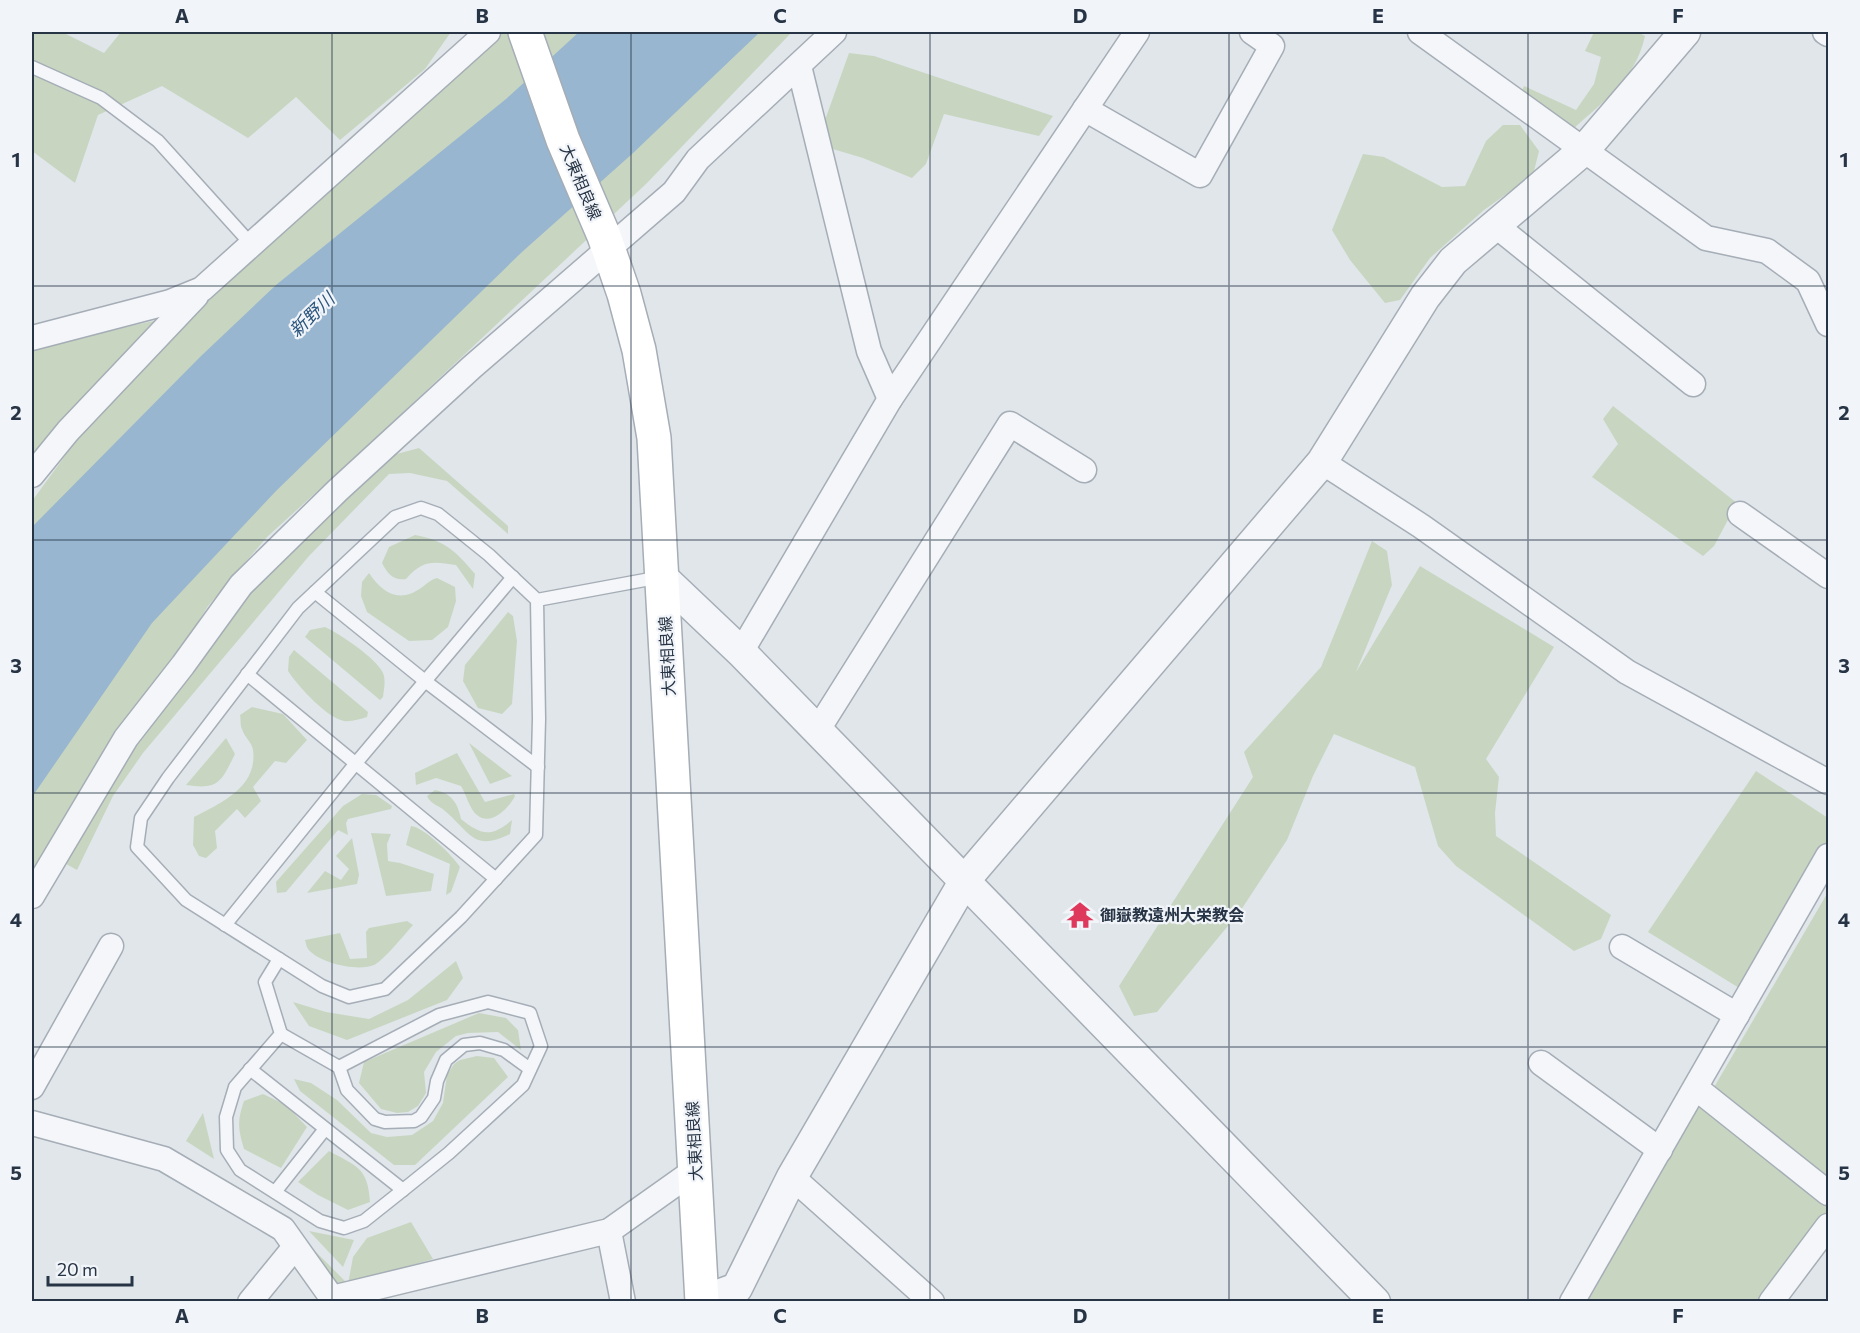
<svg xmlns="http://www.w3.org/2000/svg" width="1860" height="1333" font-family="Commissioner,'Noto Sans JP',sans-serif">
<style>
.green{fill:#c8d6c1}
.water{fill:#98b6cf}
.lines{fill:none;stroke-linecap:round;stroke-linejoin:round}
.service-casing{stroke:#a5adb6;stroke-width:15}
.minor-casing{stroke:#a5adb6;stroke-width:27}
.tertiary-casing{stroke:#a5adb6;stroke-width:33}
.secondary-casing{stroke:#a5adb6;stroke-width:36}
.service{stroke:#f4f6f9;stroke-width:12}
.minor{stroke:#f4f6f9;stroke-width:24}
.tertiary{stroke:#f4f6f9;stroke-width:30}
.secondary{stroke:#fff;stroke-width:33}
.grid{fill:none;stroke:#273445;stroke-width:1.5;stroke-opacity:0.55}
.labels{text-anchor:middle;stroke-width:4.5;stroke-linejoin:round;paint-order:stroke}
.street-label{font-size:16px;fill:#273445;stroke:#f1f4f8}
.poi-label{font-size:16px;font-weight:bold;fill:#273445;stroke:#f1f4f8;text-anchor:start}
.water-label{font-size:18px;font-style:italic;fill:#2c567e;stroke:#f1f4f8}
.neatline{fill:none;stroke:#273445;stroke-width:2}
.grid-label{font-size:20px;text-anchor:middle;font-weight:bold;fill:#273445}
</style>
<rect width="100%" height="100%" fill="#e1e6eb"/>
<!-- green -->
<g class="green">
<polygon points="32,32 62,32 104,53 121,32 451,32 425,69 340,140 296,97 248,138 162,86 98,115 75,183 32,151"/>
<polygon points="502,32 792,32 647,183 366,447 267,537 208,606 57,849 32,896 32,501 81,434 199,300 274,231"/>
<path d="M1594,32h44l7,4c-10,45 -42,65 -73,94l-53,-33 5,-11 52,24 18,-26 7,-27 -16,-6z"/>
<polygon points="849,53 874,56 1053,116 1039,136 944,114 926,164 912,178 863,158 826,147 825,120"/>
<polygon points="1503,125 1520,125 1539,151 1533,175 1484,210 1430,258 1400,300 1385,303 1350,260 1332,230 1363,154 1384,157 1442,187 1465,186 1486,141"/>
<polygon points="163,319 32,476 32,347"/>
<polygon points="1613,406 1737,503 1714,546 1703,556 1592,477 1618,444 1603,419"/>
<polygon points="419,448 508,526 508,534 447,481 410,473 389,474 309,556 143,753 113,796 77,870 59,860 94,798 248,594 378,459"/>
<path d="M415,535c29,5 41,16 60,39l-2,15 -17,-24c-23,-4 -34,-5 -50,14 -13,2 -19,-6 -24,-16l7,-16z"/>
<polygon points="1372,541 1387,551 1392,585 1356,672 1420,566 1554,647 1486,759 1499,777 1495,813 1496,836 1611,915 1601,939 1574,951 1456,866 1438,846 1415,767 1334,734 1313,776 1287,840 1241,910 1157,1012 1134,1016 1119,986 1253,777 1244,752 1321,667"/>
<path d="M369,573c13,19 29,31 52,15 6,-4 9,-8 16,-10l18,9 1,14 -8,26 -16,13 -23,1 -42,-29 -6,-16 1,-14z"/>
<polygon points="508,612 513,616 517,641 512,704 502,714 478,708 463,681 465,665"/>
<path d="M325,627c15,7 51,31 58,46 3,7 1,16 0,24l-3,3 -75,-63 5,-7z"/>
<path d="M294,650l74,62 -1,5c-7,2 -16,5 -23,4 -17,-3 -47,-36 -56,-50l1,-14z"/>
<path d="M252,707l31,7 24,26 -21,23 -11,-2 -22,26 8,14 -16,17 -8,-9 -22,22 2,17 -11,10 -7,-2 -6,-11 1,-28c27,-14 64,-30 59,-67 -1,-8 -9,-13 -11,-21 -2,-4 -1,-9 -2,-14z"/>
<path d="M226,738l9,16c-14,28 -16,36 -49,31z"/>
<polygon points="469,743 512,776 490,784"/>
<path d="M457,753l28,49 29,-8 1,2c-6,12 -24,31 -38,19 -7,-5 -11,-21 -16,-29l-25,-8 -20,7 -1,-12z"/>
<polygon points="1756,771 1828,818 1828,856 1749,994 1648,932"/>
<path d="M435,790c16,3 23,13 26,29 20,16 30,19 51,1l-2,14c-37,18 -39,-1 -65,-23 -6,-6 -14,-6 -18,-15z"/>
<polygon points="362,794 376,795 392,806 391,809 348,819 346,823 348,835 338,830 286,892 277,893 276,882 343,806"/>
<path d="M411,826c13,1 41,29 49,41l-9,25 -5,3 4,-31 -44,-19z"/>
<polygon points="371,833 391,834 387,844 388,861 400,863 434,874 431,891 386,896"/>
<polygon points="352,838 359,875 357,884 307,893 325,871 341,880 349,869 336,856"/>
<polygon points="1828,892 1828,1192 1713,1089"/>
<path d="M407,921l6,4c-7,8 -30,36 -39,40 -16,7 -55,-2 -66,-16 -2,-3 -2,-6 -3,-9l35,-7 10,26 17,-1 -1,-26 3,-4z"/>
<polygon points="456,961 463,978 447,1000 347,1040 309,1026 293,1002 326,1012 369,1019 408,1000"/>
<polygon points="479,1013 506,1018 518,1030 521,1050 498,1032 468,1033 456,1036 436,1052 424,1072 426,1093 418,1106 408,1112 397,1113 381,1109 359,1083 364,1062"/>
<polygon points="477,1056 494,1058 508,1077 415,1165 394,1165 300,1091 294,1079 311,1083 337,1100 371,1133 387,1137 412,1135 433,1121 443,1103 447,1075 454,1064 460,1060"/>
<polygon points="1696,1088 1828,1193 1828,1225 1767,1301 1572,1302"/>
<path d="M263,1094l23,11 21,22 -26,41 -37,-19c-6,-20 -7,-28 0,-48z"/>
<polygon points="203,1113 214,1159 186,1141"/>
<polygon points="142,1146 173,1149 270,1206 348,1284 353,1257 367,1238 411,1222 433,1259 327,1291 283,1229"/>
<path d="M329,1151c27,15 39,16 41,51l-22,8 -30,-15 -20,-13z"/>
<polygon points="309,1231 354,1240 343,1267"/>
</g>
<!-- water -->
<polygon class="water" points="579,32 760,32 632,154 522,252 276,491 152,623 32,797 32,527 200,357 276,285 506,99"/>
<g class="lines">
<defs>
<g id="service">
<polyline points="32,67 101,98 158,141 251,244"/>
<polyline points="315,592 425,681 538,767"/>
<polyline points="537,600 539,719 536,835 461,917 385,989 349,997 322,986 186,900 137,847 141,818 168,778 298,608 395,517 421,508 438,514 489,555 537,600 661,577"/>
<polyline points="247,674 496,879"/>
<polyline points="225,925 356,763 513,577"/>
<polyline points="279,959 265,982 281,1034 235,1087 226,1117 227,1150 240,1170 320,1221 344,1228 364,1221 403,1190 449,1153 523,1085 541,1046 530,1013 488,1002 439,1015 339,1067"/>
<polyline points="281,1034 339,1067 347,1090 375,1119 385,1122 414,1121 421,1117 434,1098 437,1081 446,1060 464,1045 480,1043 504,1050 530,1069"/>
<polyline points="250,1069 403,1190"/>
<polyline points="275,1192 325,1129"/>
</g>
<g id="minor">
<polyline points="1420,32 1706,238 1767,251 1808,281 1828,324"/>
<polyline points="1825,32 1828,34"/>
<polyline points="799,66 869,351 890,399"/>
<polyline points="1085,109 1200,175 1272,46 1252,32"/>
<polyline points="1495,225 1693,384"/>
<polyline points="32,338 170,302 202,289 488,32"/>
<polyline points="1322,462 1421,526 1627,672 1828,782"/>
<polyline points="32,475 68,431 196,296"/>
<polyline points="1740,514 1828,576"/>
<polyline points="741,652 890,399 1137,32"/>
<polyline points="817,731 1010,424 1084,470"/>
<polyline points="32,896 126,738 183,665 241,585 338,490 472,367 674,192 698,159 834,32"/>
<polyline points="1622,947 1737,1015"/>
<polyline points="1541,1063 1660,1150"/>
<polyline points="32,1087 111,946"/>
<polyline points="1696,1088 1828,1193"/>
<polyline points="32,1123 164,1159 283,1229 332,1298 609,1231 695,1170"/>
<polyline points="792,1177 932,1302"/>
<polyline points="609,1231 623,1302"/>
<polyline points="250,1302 294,1248"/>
<polyline points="1572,1302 1828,856"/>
<polyline points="1771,1302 1828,1226"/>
</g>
<g id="tertiary">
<polyline points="662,577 741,652 1375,1302"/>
<polyline points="702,1301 737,1288 792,1177 965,880 1322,462 1425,297 1453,261 1585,149 1685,32"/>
</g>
<polyline id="secondary" points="525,32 563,140 604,236 624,294 639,350 654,438 702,1302"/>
</defs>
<!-- service casing -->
<use href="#service" class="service-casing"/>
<!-- minor casing -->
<use href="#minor" class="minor-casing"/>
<!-- tertiary casing -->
<use href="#tertiary" class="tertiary-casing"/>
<!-- secondary casing -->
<use href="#secondary" class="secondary-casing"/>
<!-- service -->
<use href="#service" class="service"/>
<!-- minor -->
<use href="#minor" class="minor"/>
<!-- tertiary -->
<use href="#tertiary" class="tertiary"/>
<!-- secondary -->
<use href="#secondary" class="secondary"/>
</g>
<!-- grid -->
<path class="grid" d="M332,32v1270M631,32v1270M930,32v1270M1229,32v1270M1528,32v1270M32,286h1796M32,540h1796M32,793h1796M32,1047h1796"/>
<!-- icons -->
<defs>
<symbol id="temple-bare" viewBox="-9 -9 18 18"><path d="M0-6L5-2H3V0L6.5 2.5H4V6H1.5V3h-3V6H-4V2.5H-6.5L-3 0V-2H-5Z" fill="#de385c" stroke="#f1f4f8" stroke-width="2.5" paint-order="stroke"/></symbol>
</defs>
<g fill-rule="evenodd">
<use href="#temple-bare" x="1061" y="896" width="38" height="38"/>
</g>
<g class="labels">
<!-- street labels -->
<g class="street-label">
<text transform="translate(581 182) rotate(67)" y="6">大東相良線</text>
<text transform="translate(667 656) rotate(-93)" y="6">大東相良線</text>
<text transform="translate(694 1141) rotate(-93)" y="6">大東相良線</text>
</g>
<!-- poi labels -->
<g class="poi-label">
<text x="1100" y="921">御嶽教遠州大栄教会</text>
</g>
<!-- water labels -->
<g class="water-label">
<text transform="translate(312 315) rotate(-44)" y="6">新野川</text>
</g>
</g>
<!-- border -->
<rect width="1860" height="1333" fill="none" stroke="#f1f4f8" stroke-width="66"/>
<!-- scale -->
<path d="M48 1276v9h84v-9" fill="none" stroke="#273445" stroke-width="3"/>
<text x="57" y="1276" font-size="18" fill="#273445" stroke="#f1f4f8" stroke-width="4.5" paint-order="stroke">20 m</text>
<rect x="33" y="33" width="1794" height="1267" class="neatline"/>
<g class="grid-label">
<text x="182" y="23">A</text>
<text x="482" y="23">B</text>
<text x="780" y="23">C</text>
<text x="1080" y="23">D</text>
<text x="1378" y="23">E</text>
<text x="1678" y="23">F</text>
<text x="16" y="167">1</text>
<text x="1844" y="167">1</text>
<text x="16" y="420">2</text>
<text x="1844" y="420">2</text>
<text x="16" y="673">3</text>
<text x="1844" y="673">3</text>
<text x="16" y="927">4</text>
<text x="1844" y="927">4</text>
<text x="16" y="1180">5</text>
<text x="1844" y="1180">5</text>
<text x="182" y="1323">A</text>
<text x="482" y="1323">B</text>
<text x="780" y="1323">C</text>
<text x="1080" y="1323">D</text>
<text x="1378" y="1323">E</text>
<text x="1678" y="1323">F</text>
</g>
</svg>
